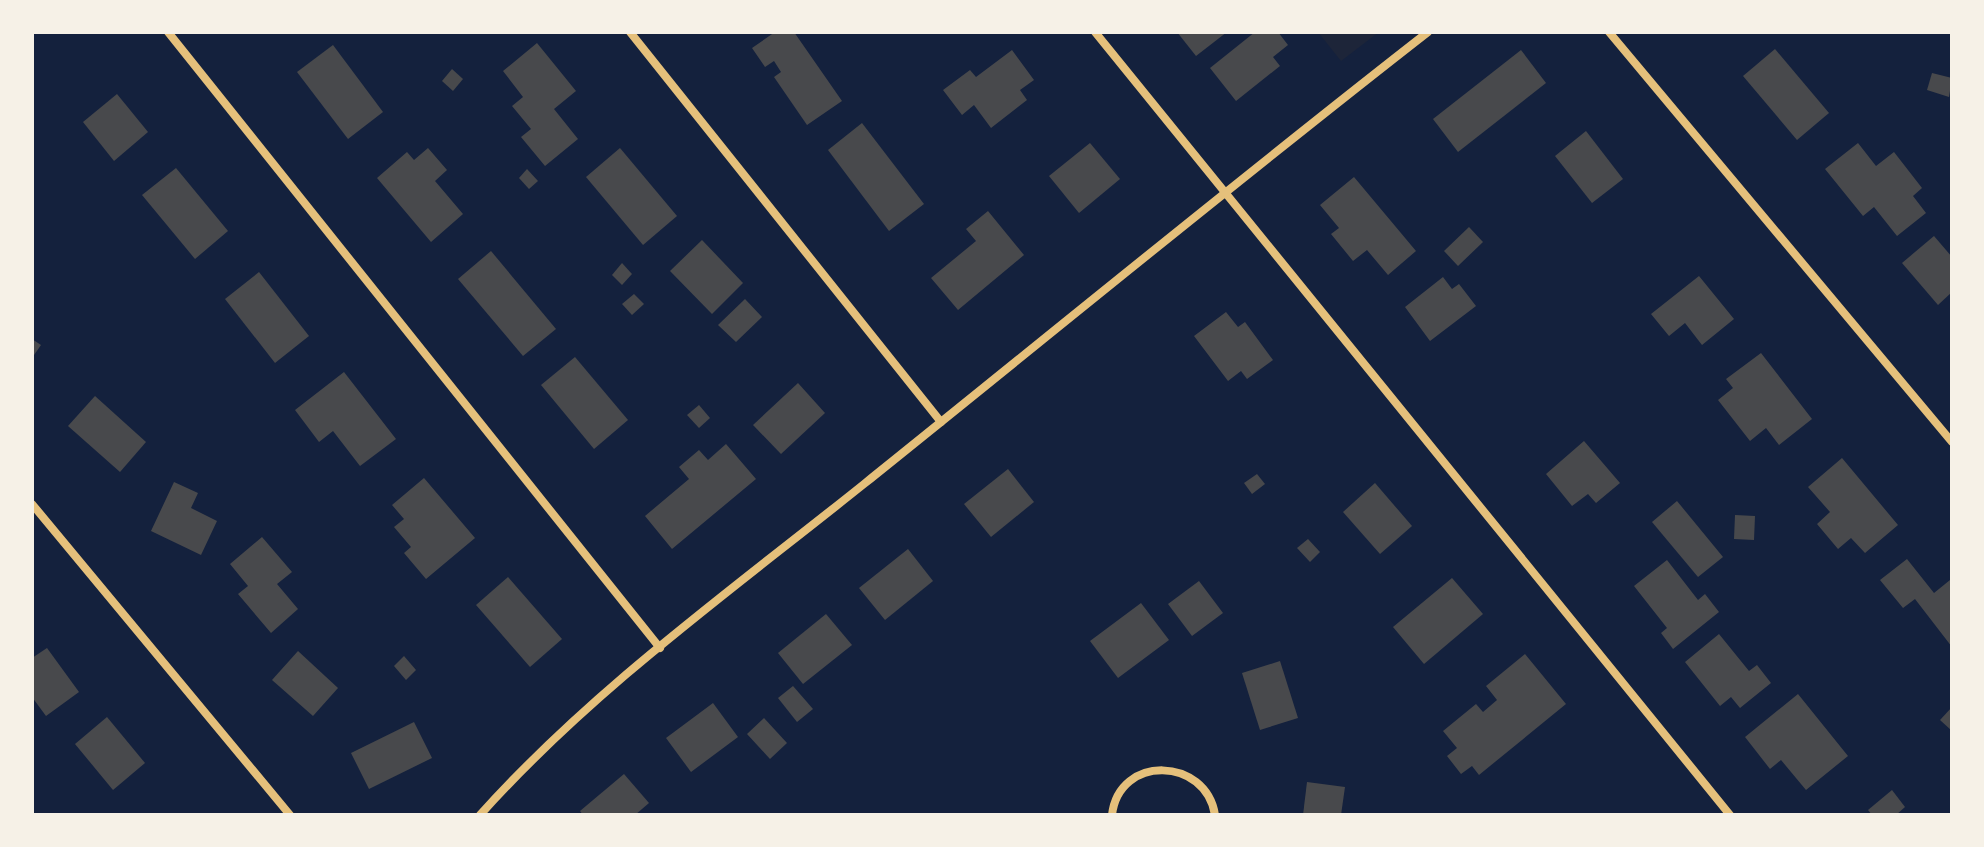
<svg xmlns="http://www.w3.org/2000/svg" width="1984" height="847" font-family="'Archivo Narrow',sans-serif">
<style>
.green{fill:#1d2539}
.building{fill:#48494c}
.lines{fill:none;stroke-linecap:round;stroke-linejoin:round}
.minor{stroke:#e5c07b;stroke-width:8}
</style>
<rect width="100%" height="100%" fill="#14213d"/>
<!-- green -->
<polygon class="green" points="1318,32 1379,32 1341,61"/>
<!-- building -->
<g class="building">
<polygon points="775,32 794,32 842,101 807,125 774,77 781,72 774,61 765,67 752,48"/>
<polygon points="1177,32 1227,32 1196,56"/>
<polygon points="1255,32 1278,32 1288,45 1273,57 1280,66 1236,101 1210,68"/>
<polygon points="537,43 576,91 554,109 578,139 545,166 521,137 531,129 512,106 523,97 503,71"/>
<polygon points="333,45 383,112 348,139 297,72"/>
<polygon points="1775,49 1829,113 1797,140 1743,76"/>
<polygon points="1012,50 1034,80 1020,90 1027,100 991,128 974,105 962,115 943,90 970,70 976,77"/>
<polygon points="1521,50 1546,83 1458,152 1433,119"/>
<polygon points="452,69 463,79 453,91 442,81"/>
<polygon points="1932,73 1952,78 1949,97 1927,90"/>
<polygon points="117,94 148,132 114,161 83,122"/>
<polygon points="862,123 924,204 889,231 828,150"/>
<polygon points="1586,131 1623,179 1592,203 1555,156"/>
<polygon points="1090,143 1120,179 1079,213 1049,176"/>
<polygon points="1858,143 1876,166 1894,152 1922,188 1913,196 1926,213 1897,236 1874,207 1863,216 1825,169"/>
<polygon points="428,148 447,170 435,181 463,214 431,242 377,178 407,152 414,160"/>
<polygon points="620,148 677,216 643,245 586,177"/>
<polygon points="176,168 228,231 195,259 142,195"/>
<polygon points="527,169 538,181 529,189 519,178"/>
<polygon points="1354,177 1416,251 1388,275 1367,250 1353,261 1331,234 1339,228 1320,205"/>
<polygon points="988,211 1024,255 958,310 931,278 976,241 966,229"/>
<polygon points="1469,227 1483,242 1458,266 1444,251"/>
<polygon points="1934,236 1952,257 1952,292 1938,305 1902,263"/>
<polygon points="702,240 743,283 712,314 670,271"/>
<polygon points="491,251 556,329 523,356 458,279"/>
<polygon points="622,263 632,274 622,285 612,275"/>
<polygon points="259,272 309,336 275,363 225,299"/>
<polygon points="1699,276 1734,319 1702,345 1685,323 1669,336 1651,314"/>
<polygon points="1443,277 1452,289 1459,284 1476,306 1430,341 1405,307"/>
<polygon points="634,294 644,304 632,315 622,304"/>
<polygon points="745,299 762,317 736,342 718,325"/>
<polygon points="1226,312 1238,327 1245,322 1273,360 1247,379 1241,371 1228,381 1194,336"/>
<polygon points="32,339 41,345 32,358"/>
<polygon points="1761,353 1812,419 1779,445 1766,428 1750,441 1718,400 1733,388 1726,379"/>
<polygon points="575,357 628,420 594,449 541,385"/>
<polygon points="344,372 396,439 360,466 333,431 319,442 295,410"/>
<polygon points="798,383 825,413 781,454 753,425"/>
<polygon points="95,396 146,442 120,472 68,426"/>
<polygon points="699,405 710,418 699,428 687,415"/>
<polygon points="1584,441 1620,483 1596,503 1588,494 1572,506 1546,474"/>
<polygon points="726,444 756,479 672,549 645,516 689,479 679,467 699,450 708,460"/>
<polygon points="1842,458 1898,525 1865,553 1851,538 1838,549 1817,524 1830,512 1808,487"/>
<polygon points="1008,469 1034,502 991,537 964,504"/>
<polygon points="1257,474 1265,484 1252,494 1244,483"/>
<polygon points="424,478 475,538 426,579 404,553 411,547 394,527 404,519 392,505"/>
<polygon points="174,482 198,493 191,508 217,521 201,555 151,531"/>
<polygon points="1375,483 1412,526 1380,554 1343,512"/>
<polygon points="1677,501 1723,557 1698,577 1652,522"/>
<polygon points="1735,515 1755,516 1754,540 1734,539"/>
<polygon points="262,537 292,572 277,584 298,609 271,633 238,594 248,586 230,564"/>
<polygon points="1308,539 1320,552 1310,562 1297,548"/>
<polygon points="908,549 933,581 885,620 859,588"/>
<polygon points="1907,559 1934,593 1950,580 1952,583 1952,647 1915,599 1903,608 1880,580"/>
<polygon points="1667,560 1698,600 1705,594 1719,612 1673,649 1661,633 1667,628 1634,586"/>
<polygon points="508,577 562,639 530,667 476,605"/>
<polygon points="1452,578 1483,614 1424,664 1393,627"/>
<polygon points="1199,581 1223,613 1192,636 1168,604"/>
<polygon points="1141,603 1169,640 1118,678 1090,641"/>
<polygon points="826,614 852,645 803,684 778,653"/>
<polygon points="1719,634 1749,671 1757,665 1771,683 1740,708 1731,697 1720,706 1685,662"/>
<polygon points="47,648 79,692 46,716 32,697 32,658"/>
<polygon points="298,651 338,688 313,716 272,680"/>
<polygon points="1525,654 1566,704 1479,775 1472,766 1461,774 1447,756 1457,748 1443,731 1476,704 1483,712 1497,700 1486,686"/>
<polygon points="404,656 416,670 406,680 394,666"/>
<polygon points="1280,661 1298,718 1260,730 1242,673"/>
<polygon points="793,686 813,709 797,722 778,698"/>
<polygon points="1798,694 1848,756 1806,790 1781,760 1770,769 1745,737"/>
<polygon points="713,703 738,737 691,772 666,738"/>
<polygon points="1952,707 1952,731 1940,720"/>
<polygon points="107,717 145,763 113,790 75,744"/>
<polygon points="764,718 787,743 770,759 747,734"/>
<polygon points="414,722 432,758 369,789 351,753"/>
<polygon points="624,774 649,803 635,815 583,815 580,811"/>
<polygon points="1307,782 1345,787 1341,815 1303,815"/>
<polygon points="1892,790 1905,807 1896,815 1872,815 1868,810"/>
</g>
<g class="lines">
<!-- minor -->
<g class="minor">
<polyline points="168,32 660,648"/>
<polyline points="630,32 941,422"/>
<polyline points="1095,32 1730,815"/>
<polyline points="1609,32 1952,442"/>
<polyline points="32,504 290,815"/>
<path d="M480,815c112,-125 253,-226 384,-331 188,-151 374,-304 564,-452"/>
<path d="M1112,815c7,-61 94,-58 103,0"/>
</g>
</g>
<!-- border -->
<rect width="1984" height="847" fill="none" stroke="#f6f1e7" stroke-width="68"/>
</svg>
